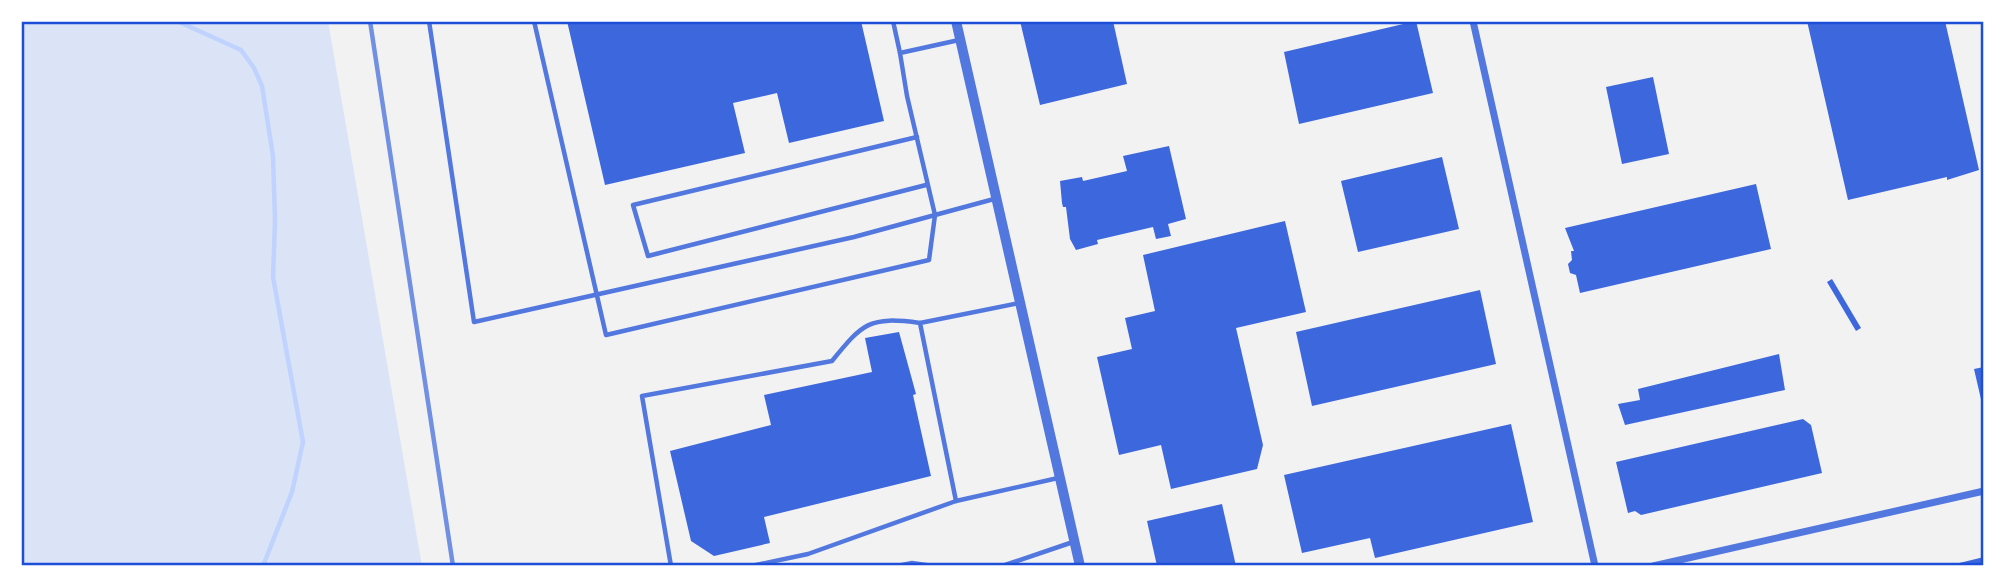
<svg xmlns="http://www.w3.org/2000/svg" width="2005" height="587" font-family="'Golos Text',sans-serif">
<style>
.green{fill:#dbe4f7}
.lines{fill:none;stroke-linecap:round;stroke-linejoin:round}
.stream{stroke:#bfd3fe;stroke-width:4.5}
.building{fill:#3d67dc}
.service{stroke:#5277de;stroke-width:4.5}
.minor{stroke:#5277de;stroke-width:7}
.tertiary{stroke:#5277de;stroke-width:10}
.rail{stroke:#7290e2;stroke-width:4.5}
.neatline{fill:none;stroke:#1d4ed8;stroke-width:2.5}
</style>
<rect width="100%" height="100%" fill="#f2f2f2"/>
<!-- green -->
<polygon class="green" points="21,21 328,21 422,566 21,566"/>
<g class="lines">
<!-- stream -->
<polyline class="stream" points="177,21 241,50 254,68 262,86 273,156 275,221 273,277 303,442 292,492 263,566"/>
</g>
<!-- building -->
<g class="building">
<polygon points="567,21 861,21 884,121 789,143 777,93 733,103 745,153 605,185"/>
<polygon points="1020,21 1113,21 1127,84 1040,105"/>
<polygon points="1416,21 1433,93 1299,124 1284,52"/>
<polygon points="1807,21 1945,21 1979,170 1947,180 1947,177 1848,200"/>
<polygon points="1653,77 1669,154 1622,164 1606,87"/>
<polygon points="1169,146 1186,219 1168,224 1171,236 1156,239 1153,227 1097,240 1098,244 1076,250 1070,239 1066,207 1063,207 1062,203 1060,181 1082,177 1083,181 1127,171 1123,156"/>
<polygon points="1442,157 1459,229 1358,252 1341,181"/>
<polygon points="1756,184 1771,249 1580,293 1576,275 1570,273 1568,264 1572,260 1571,251 1574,251 1565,228"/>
<polygon points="1285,221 1306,312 1236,328 1263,445 1257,469 1171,489 1161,445 1119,455 1097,357 1132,349 1125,318 1155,311 1143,255"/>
<polygon points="1832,279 1861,328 1856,331 1827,282"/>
<polygon points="1480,290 1496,364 1312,406 1296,332"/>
<polygon points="899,332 916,394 913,395 931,476 764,517 770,543 714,556 691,541 670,451 771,425 764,395 872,372 865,338"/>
<polygon points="1779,354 1785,390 1625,425 1618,404 1640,400 1638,389"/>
<polygon points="1984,367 1984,408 1983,408 1974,369"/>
<polygon points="1803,419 1811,425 1822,473 1641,515 1635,511 1628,513 1616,462"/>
<polygon points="1511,424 1533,522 1375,558 1370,538 1302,553 1284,475"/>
<polygon points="1222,504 1236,566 1157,566 1147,521"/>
<polygon points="1984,557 1984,566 1951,566 1951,565"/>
</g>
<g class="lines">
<!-- service -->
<g class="service">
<polyline points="429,21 474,322 854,237 994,199"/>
<polyline points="534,21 606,335 929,260 935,215 907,96 900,53 959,40"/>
<polyline points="893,21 900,53"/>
<polyline points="917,137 633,205 648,256 926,185"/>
<polyline points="956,501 920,323 1019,303"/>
<path d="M671,566l-29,-170 190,-35c31,-38 37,-45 88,-38"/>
<polyline points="751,566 808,554 956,501 1058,478"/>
<polyline points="897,566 912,563 933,566"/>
<polyline points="1002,566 1073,542"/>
</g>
<!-- minor -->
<g class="minor">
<polyline points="1473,21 1595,566"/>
<polyline points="1653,566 1984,491"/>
</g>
<!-- tertiary -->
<polyline class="tertiary" points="956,21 1080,566"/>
<!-- rail -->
<polyline class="rail" points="370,21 453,566"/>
</g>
<!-- border -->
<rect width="2005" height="587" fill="none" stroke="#ffffff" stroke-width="46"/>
<rect x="23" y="23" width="1959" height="541" class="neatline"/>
</svg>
